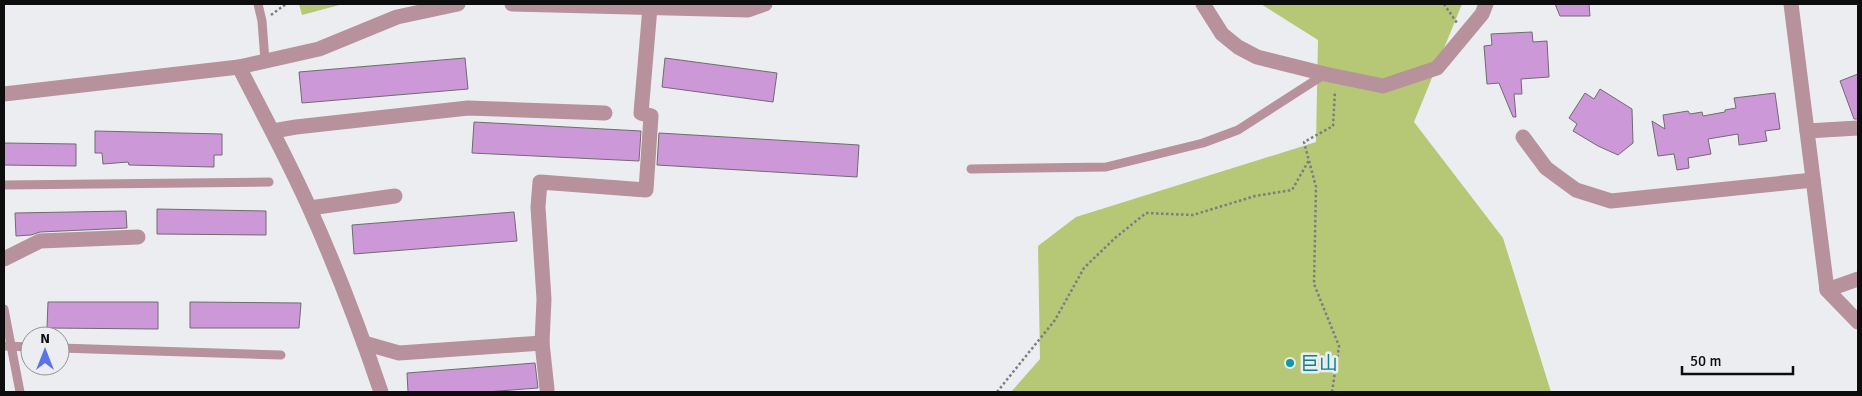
<svg xmlns="http://www.w3.org/2000/svg" width="1862" height="396" font-family="Signika,'Noto Sans SC',sans-serif">
<style>
.forest{fill:#b6c776}
.building{fill:#cd98d8;stroke:#6e6c6f}
.lines{fill:none;stroke-linecap:round;stroke-linejoin:round}
.path{stroke:#7d7d80;stroke-width:2.5;stroke-dasharray:2.5 2.5;stroke-linecap:butt}
.lane{stroke:#b7919b;stroke-width:9}
.street{stroke:#b7919b;stroke-width:15}
.culture-dot{fill:#0f9aa8;stroke:#ecedf1;stroke-width:2}
.labels{text-anchor:middle;stroke-width:5;stroke-linejoin:round;paint-order:stroke}
.culture-label{font-size:19px;fill:#0d838f;stroke:#ecedf1;text-anchor:start}
</style>
<rect width="100%" height="100%" fill="#ecedf1"/>
<!-- forest -->
<g class="forest">
<polygon points="299,4 343,4 302,15"/>
<polygon points="1261,4 1462,4 1414,122 1503,238 1551,392 1011,392 1040,359 1038,246 1076,217 1316,142 1318,40"/>
</g>
<!-- building -->
<g class="building">
<polygon points="1555,4 1589,4 1590,16 1560,16"/>
<polygon points="1532,32 1533,42 1547,41 1549,77 1521,79 1522,94 1514,94 1516,117 1513,117 1499,83 1487,84 1484,46 1492,45 1491,34"/>
<polygon points="465,58 468,89 302,103 299,72"/>
<polygon points="665,58 777,73 773,102 662,87"/>
<polygon points="1858,74 1858,119 1854,119 1840,81"/>
<polygon points="1600,89 1632,109 1633,143 1618,155 1598,146 1573,131 1577,124 1569,118 1585,93 1594,99"/>
<polygon points="1775,93 1780,129 1765,131 1767,141 1739,145 1738,134 1708,139 1711,154 1688,158 1689,168 1677,170 1674,154 1658,156 1652,121 1665,129 1663,115 1688,111 1690,114 1702,112 1703,116 1725,112 1725,110 1736,108 1734,98"/>
<polygon points="474,122 641,131 639,161 472,153"/>
<polygon points="95,131 222,134 222,155 214,155 214,167 129,165 128,162 103,164 102,153 95,153"/>
<polygon points="659,133 859,145 857,177 657,165"/>
<polygon points="4,143 76,144 76,166 4,165"/>
<polygon points="157,209 266,211 266,235 157,234"/>
<polygon points="126,211 127,228 40,232 31,235 16,236 15,213"/>
<polygon points="514,212 517,241 354,254 352,225"/>
<polygon points="48,302 158,302 158,329 47,328"/>
<polygon points="190,302 301,303 299,328 190,328"/>
<polygon points="535,363 538,388 486,392 408,392 407,373"/>
</g>
<g class="lines">
<!-- path -->
<g class="path">
<polyline points="1444,4 1457,23"/>
<polyline points="271,15 286,4"/>
<polyline points="997,392 1055,320 1084,268 1115,238 1146,213 1193,215 1255,196 1292,190 1309,160"/>
<polyline points="1332,392 1339,346 1314,284 1316,187 1304,142 1333,126 1335,91"/>
</g>
<!-- lane -->
<g class="lane">
<polyline points="258,4 262,21 265,61"/>
<polyline points="971,169 1106,167 1203,143 1238,130 1325,74"/>
<polyline points="4,185 269,182"/>
<polyline points="4,309 20,392"/>
<polyline points="4,346 30,347"/>
<polyline points="60,348 281,355"/>
</g>
<!-- street -->
<g class="street">
<polyline points="512,4 748,10 765,4"/>
<polyline points="1203,4 1222,34 1238,47 1257,57 1325,74 1383,86 1437,68 1482,14 1486,4"/>
<polyline points="1791,4 1827,290 1858,322"/>
<path d="M239,67c24,47 49,93 70,140 27,60 51,123 72,185"/>
<polyline points="4,94 239,67 319,49 397,17 458,4"/>
<polyline points="273,131 296,127 468,108 605,113"/>
<polyline points="1807,131 1858,128"/>
<polyline points="1523,137 1546,168 1576,190 1611,201 1813,180"/>
<polyline points="310,208 395,196"/>
<polyline points="4,259 40,241 138,237"/>
<polyline points="1827,290 1858,279"/>
<polyline points="364,343 399,353 542,343"/>
<polyline points="547,389 542,343 544,299 538,207 540,182 646,190 651,116 641,113 650,7"/>
</g>
</g>
<!-- markers -->
<circle class="culture-dot" cx="1290" cy="363" r="5"/>
<g class="labels">
<!-- culture labels -->
<g class="culture-label">
<text x="1300" y="370">巨山</text>
</g>
</g>
<!-- border -->
<rect width="1862" height="396" fill="none" stroke="#0d0d0e" stroke-width="10"/>
<!-- north arrow -->
<g transform="translate(45 351)"><circle r="24" fill="#ecedf1" stroke="#939396"/>
<path d="M0-4L9 19L0 12L-9 19Z" fill="#5a73e9"/>
<text y="-8" font-size="14" font-weight="bold" text-anchor="middle" fill="#0d0d0e">N</text>
</g>
<!-- scale -->
<path d="M1682 366v8h111v-8" fill="none" stroke="#0d0d0e" stroke-width="2.5"/>
<text x="1690" y="366" font-size="15" fill="#0d0d0e" stroke="#ecedf1" stroke-width="4" paint-order="stroke">50 m</text>
</svg>
